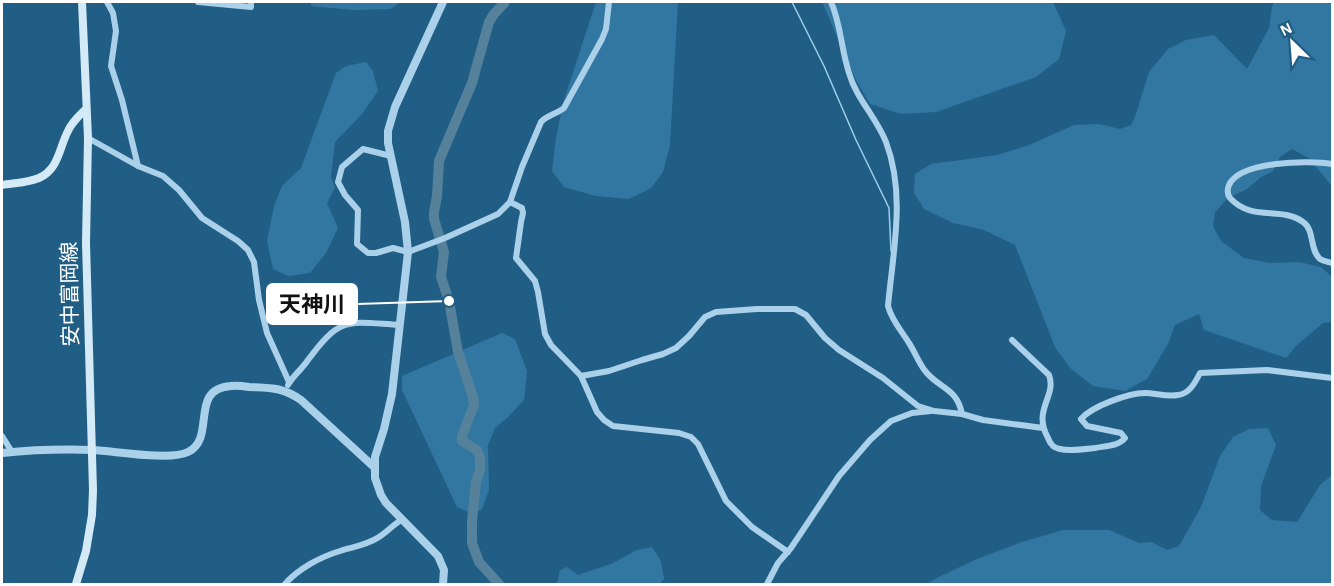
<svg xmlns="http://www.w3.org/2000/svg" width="1334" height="586" font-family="'Alegreya Sans','Noto Sans JP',sans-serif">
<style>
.green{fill:#3277a1}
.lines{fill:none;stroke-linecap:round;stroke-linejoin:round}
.stream{stroke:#9dcfea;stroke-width:1.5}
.river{stroke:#56819b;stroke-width:10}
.minor{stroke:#aad1e9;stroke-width:6}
.tertiary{stroke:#aad1e9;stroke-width:8}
.secondary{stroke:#d4eaf7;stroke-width:8}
.labels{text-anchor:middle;stroke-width:4.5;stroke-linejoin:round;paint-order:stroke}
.street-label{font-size:21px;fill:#fff;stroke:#215e85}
.leader{fill:none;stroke:#fff;stroke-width:2}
.callout-dot{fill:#fff;stroke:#215e85;stroke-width:2}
.callout{fill:#fff;stroke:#fff;stroke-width:2}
.callout-label{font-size:22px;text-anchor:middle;font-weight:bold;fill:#111}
</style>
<rect width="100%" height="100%" fill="#215e85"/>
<!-- green -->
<g class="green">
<polygon points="311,2 401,2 390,9 353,10 311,6"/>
<polygon points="596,2 678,2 670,145 663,172 651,188 629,199 596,196 564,187 552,171 556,138 563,103"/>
<polygon points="822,2 1053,2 1066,31 1059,59 1036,77 936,112 901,114 870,104 856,80"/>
<polygon points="1274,2 1332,2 1332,184 1331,185 1309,158 1292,149 1280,157 1273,171 1261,177 1247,189 1228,198 1215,212 1213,226 1221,241 1244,258 1270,263 1299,262 1321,267 1332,277 1332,322 1323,323 1297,345 1286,358 1204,330 1199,314 1175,325 1168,344 1147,379 1125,391 1093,386 1070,368 1055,347 1015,245 984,230 953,223 924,209 914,193 915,174 931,164 997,155 1029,145 1074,125 1099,124 1120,129 1131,125 1135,117 1149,72 1168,49 1186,40 1214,35 1247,69 1269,28 1272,7"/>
<polygon points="366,62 373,71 378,91 362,114 335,142 331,177 335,188 327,203 338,228 326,253 310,273 288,276 273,269 267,241 274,206 282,186 301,168 336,73 346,66"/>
<polygon points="502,333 515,339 527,371 524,400 508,417 495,428 488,445 489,490 482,509 472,514 457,507 402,390 402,376"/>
<polygon points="1268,428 1276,445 1261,486 1260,510 1272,520 1297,522 1320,485 1332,475 1332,584 926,584 939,577 977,559 1022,542 1063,530 1109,530 1139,543 1152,542 1167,550 1179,546 1201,507 1220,456 1233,437 1249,429"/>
<polygon points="652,547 661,561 664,579 659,584 557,584 560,570 567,567 578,575 611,564 637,550"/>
</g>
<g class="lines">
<!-- stream -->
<g class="stream">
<polyline points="792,2 824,66 856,140 889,208 891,251"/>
<polyline points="496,581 503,584"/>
</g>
<!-- river -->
<polyline class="river" points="499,584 479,562 472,543 472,522 476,481 480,471 480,457 477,450 462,441 462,436 474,405 473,397 458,352 449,301 441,277 444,252 434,219 434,212 437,196 439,161 472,83 489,22 494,14 505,2"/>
<!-- minor -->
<g class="minor">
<polyline points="107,2 113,13 116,31 111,66 122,100 138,166"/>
<polyline points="198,2 251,7 251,2"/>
<path d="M831,2c10,22 10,47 18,71 7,25 27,44 37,69 20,53 7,109 2,164 4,15 13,24 21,37 6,9 10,21 17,29 14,17 31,16 36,42"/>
<polyline points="88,138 138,166 163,176 179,190 202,218 238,241 248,250 254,262 259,300 267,333 289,382"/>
<path d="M391,156l-28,-7 -21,18 -4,15 7,13 13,15 -1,34 11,9h8l17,-5 15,4 37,-14 53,-24 12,-12 12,-35 19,-45c6,-7 16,-8 23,-14l38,-69 4,-10 3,-27"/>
<path d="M1332,164c-23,-4 -92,-3 -103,21 -2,5 -2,9 1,13 22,24 51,8 73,24 12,8 6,27 17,37 3,2 9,3 12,4"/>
<polyline points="510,202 522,208 523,213 521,222 516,258 535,281 538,292 545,334 551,345 581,376 597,412 604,420 613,426 679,433 691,437 698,444 726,501 752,527 788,552"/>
<path d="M1012,340l37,35c8,22 -17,34 -1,63 1,3 3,6 5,8 8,7 32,3 42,2 10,-2 24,-2 30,-10l-4,-5 -34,-7 -6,-7c11,-13 48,-26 64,-26 10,0 22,4 33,2 11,-1 17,-12 22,-22l67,-3 65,8"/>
<polyline points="581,376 609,371 642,360 663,354 676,348 689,336 705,317 716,312 757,309 795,309 806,315 825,338 839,350 883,378 918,406 934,411 962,414 983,420 1043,428"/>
<path d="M288,385c4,-8 14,-16 20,-25 33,-45 40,-38 92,-35"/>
<polyline points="2,436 12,452"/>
<path d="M285,584c13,-15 35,-27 55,-33 13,-4 27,-6 39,-14 8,-5 14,-12 22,-17"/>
<polyline points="767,584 778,563 791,548 839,476 870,440 891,421 912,413 931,411"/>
</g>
<!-- tertiary -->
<g class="tertiary">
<path d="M2,453c29,-3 61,-4 91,-3 22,1 77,11 95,2 29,-14 0,-63 43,-66 6,-1 12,0 18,1 22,1 33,0 52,13l73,67"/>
<polyline points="443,584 444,570 438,556 386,503 381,495 375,478 375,457 384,429 392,394 408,252 405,222 388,143 388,131 395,107 443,2"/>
</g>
<!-- secondary -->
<g class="secondary">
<path d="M2,185c12,-2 25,-2 37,-7 20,-9 20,-30 29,-47 4,-9 11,-15 18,-22"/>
<polyline points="76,584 86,551 92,515 93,490 86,243 88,138 82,2"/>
</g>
</g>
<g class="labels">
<!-- street labels -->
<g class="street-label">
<text transform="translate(70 294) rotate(-91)" y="7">安中富岡線</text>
</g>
</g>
<!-- callouts -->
<path class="leader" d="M449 301L357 304"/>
<circle class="callout-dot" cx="449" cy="301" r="6"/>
<rect class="callout" x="267" y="284" width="90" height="40" rx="6"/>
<g class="callout-label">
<text x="312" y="312">天神川</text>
</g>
<!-- border -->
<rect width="1334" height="586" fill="none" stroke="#ffffff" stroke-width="6"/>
<!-- north arrow -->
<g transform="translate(1292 42) rotate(335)" stroke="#215e85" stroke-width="4.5" paint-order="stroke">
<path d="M0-4.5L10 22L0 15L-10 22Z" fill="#ffffff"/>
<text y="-9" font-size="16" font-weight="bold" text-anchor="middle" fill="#ffffff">N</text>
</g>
</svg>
